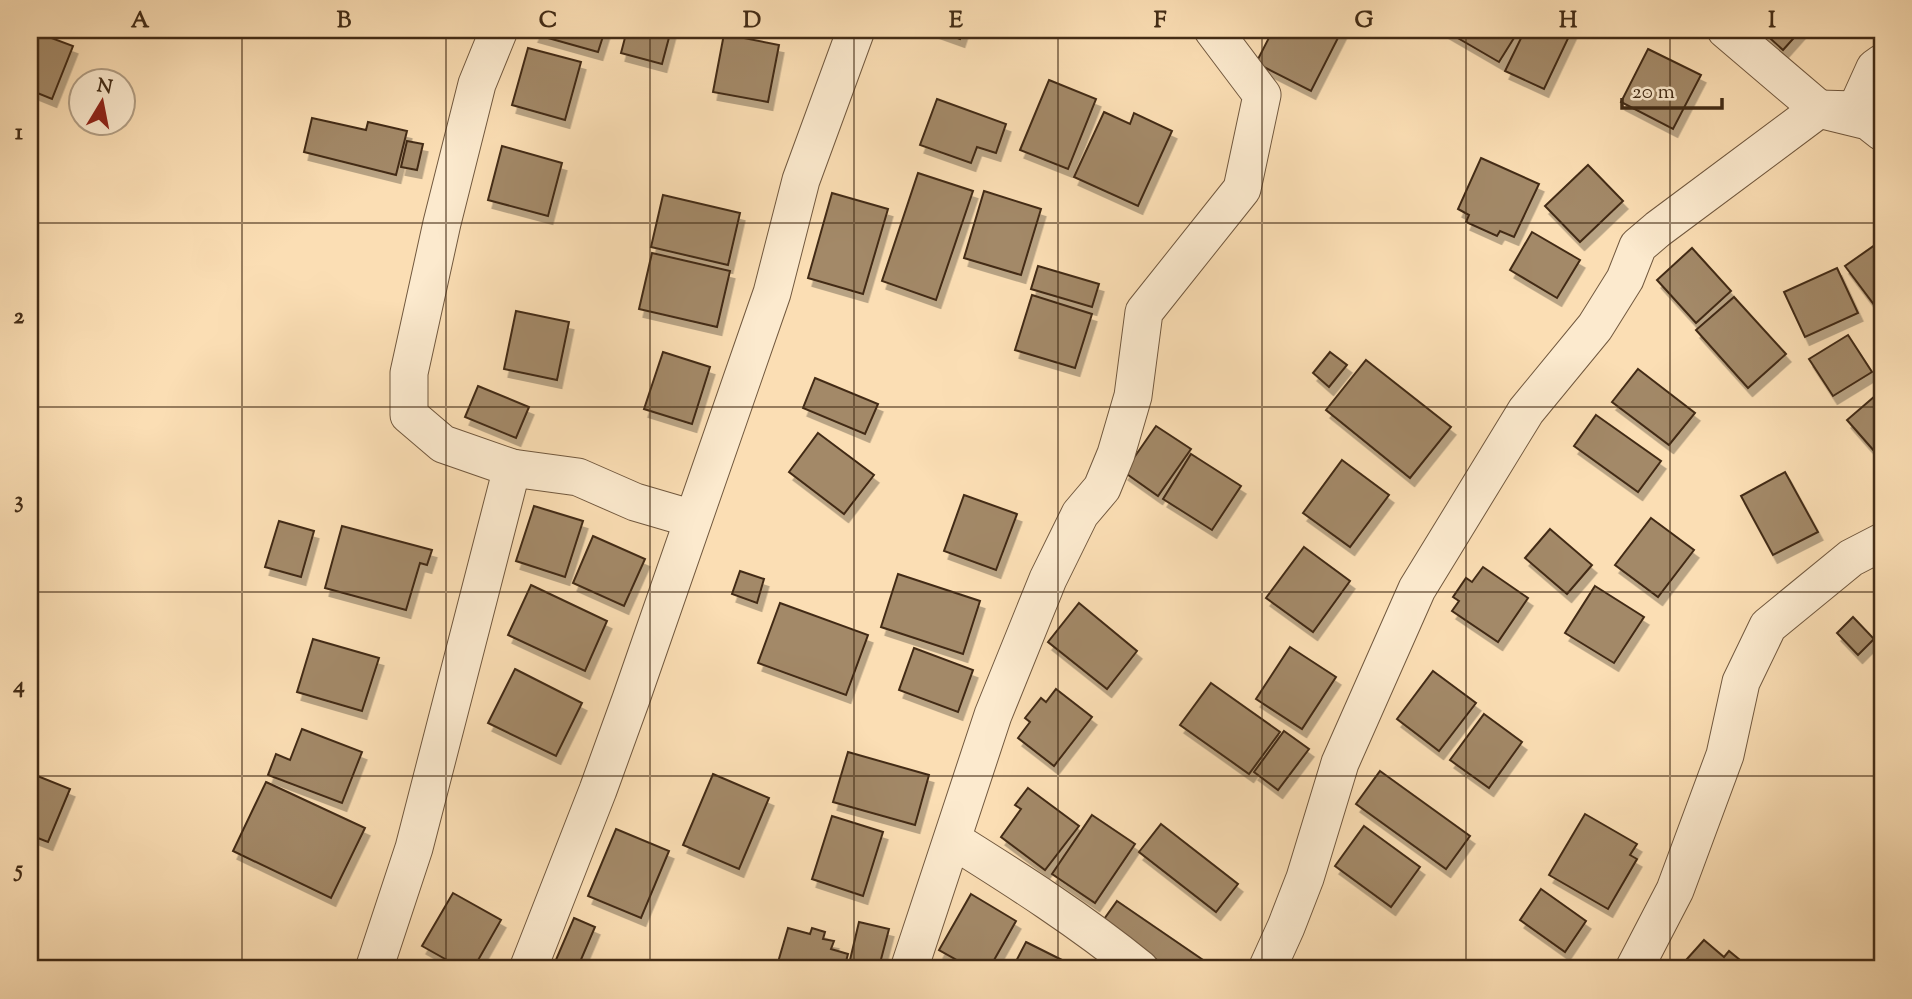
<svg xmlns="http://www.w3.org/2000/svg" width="1912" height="999" font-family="'Sorts Mill Goudy',serif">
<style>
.building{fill:#a38968;stroke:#432c16;stroke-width:2;filter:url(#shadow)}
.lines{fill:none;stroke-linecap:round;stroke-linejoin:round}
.minor-casing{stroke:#71583e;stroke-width:39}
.minor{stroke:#fceace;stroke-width:37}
.grid{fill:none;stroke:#432c16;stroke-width:2;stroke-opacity:0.55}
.neatline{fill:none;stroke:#432c16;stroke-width:2.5}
.grid-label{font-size:23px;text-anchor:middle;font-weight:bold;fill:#432c16}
</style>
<defs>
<filter id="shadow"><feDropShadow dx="4.5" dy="8" stdDeviation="0" flood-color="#0004"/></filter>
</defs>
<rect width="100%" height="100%" fill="#fbdeb4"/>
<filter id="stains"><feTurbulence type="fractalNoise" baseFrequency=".00286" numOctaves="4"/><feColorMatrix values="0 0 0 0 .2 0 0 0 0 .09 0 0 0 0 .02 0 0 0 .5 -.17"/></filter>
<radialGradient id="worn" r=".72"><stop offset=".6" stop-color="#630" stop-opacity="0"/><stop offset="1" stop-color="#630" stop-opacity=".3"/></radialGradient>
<!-- building -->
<g class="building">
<polygon points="30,30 73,46 52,99 30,90"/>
<polygon points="536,30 605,30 598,52 534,34"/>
<polygon points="627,30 671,30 662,64 621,53"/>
<polygon points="935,30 963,30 960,39"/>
<polygon points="1273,30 1342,30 1311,91 1256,63"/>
<polygon points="1444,30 1519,30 1499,62"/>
<polygon points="1525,30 1572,30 1544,89 1505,71"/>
<polygon points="1761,30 1801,30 1783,50"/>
<polygon points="724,34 779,45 768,102 713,92"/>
<polygon points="528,48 581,62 565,120 512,105"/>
<polygon points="1648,49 1701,75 1673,129 1621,102"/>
<polygon points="1049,80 1096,99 1068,169 1020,150"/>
<polygon points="937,99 1006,124 996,153 977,147 971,163 920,145"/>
<polygon points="1104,112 1130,124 1134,113 1172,131 1138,206 1074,177"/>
<polygon points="312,118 366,130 368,122 407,131 396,175 304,152"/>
<polygon points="407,141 423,144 417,170 401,167"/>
<polygon points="502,146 562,163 548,216 488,200"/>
<polygon points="1481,158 1539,184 1514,237 1500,231 1497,236 1466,222 1469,215 1458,209"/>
<polygon points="1588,165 1623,201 1580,242 1545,206"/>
<polygon points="918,173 973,191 936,300 882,281"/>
<polygon points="984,191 1041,209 1021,275 964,258"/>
<polygon points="832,193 888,209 863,294 808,278"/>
<polygon points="663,195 740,213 728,265 651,247"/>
<polygon points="1532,232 1580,260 1557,298 1510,270"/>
<polygon points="1882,240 1882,307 1878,310 1845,266"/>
<polygon points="1692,248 1731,291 1696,323 1657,280"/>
<polygon points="652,253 730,271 717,327 639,309"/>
<polygon points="1038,266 1099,284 1092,307 1031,289"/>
<polygon points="1837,268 1858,313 1805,337 1784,292"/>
<polygon points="1032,295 1092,314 1075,368 1015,350"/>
<polygon points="1734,297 1786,354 1748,388 1696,330"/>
<polygon points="516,311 569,322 557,380 504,369"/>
<polygon points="1848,335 1872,372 1833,396 1809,359"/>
<polygon points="663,352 710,367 692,424 644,409"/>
<polygon points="1330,352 1347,365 1329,387 1313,373"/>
<polygon points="1366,360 1451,427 1410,478 1326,410"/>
<polygon points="1638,369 1695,413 1669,445 1612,402"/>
<polygon points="815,378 878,404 865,434 803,408"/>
<polygon points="478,386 529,407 516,438 465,417"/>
<polygon points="1882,390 1882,460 1847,420"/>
<polygon points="1596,415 1661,461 1638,492 1574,446"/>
<polygon points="1156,426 1191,449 1158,496 1124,472"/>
<polygon points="818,433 874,475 844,514 789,472"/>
<polygon points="1191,454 1241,486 1212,530 1163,499"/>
<polygon points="1342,460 1389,495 1350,547 1303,513"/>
<polygon points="1785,472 1818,532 1773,555 1741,496"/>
<polygon points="964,495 1017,514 996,570 944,551"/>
<polygon points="534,506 583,521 565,577 516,561"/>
<polygon points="1651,518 1694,550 1658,597 1615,565"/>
<polygon points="279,521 314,531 301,577 265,567"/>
<polygon points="342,526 432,550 427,565 420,563 406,610 325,588"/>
<polygon points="1550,529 1592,565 1567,594 1525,558"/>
<polygon points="593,536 645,559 624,606 573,583"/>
<polygon points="1304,547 1350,581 1313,632 1266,598"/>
<polygon points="1483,567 1528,598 1498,642 1452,611 1459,601 1453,597 1466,578 1472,582"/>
<polygon points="740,571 764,579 757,603 732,594"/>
<polygon points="898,574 980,601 963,654 881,627"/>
<polygon points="531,585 607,621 585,671 508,635"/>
<polygon points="1595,586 1644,617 1614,663 1565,633"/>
<polygon points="780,603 868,635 846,695 758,663"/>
<polygon points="1079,603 1137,651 1107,689 1048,642"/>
<polygon points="1853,617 1874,639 1858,655 1837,633"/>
<polygon points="313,639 379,658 362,711 297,692"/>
<polygon points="1290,647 1336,677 1302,729 1256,699"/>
<polygon points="914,648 973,670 958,712 899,690"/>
<polygon points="515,669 582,703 556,756 488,723"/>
<polygon points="1433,671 1476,703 1439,751 1397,719"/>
<polygon points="1211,683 1280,732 1249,774 1180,725"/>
<polygon points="1056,689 1092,717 1054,766 1018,738 1030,722 1025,718 1041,698 1046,702"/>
<polygon points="1484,714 1522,742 1489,788 1450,760"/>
<polygon points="302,729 362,752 342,803 268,775 276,754 290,760"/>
<polygon points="1284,731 1309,749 1278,790 1254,772"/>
<polygon points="848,752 929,775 915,825 833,802"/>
<polygon points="1380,771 1470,836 1446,869 1356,804"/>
<polygon points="30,773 70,789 48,842 30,835"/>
<polygon points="713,774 769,798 739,869 683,845"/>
<polygon points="266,782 365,828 331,898 233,851"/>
<polygon points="1028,788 1079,826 1045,870 1001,837 1021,809 1015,805"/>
<polygon points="1585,814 1637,844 1630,855 1637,859 1608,909 1549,875"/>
<polygon points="1092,815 1135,844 1095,903 1052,874"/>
<polygon points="832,816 883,832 863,896 812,879"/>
<polygon points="1161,824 1238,884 1216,912 1139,852"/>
<polygon points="1364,826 1420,867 1391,907 1335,866"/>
<polygon points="616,829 669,851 641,918 588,896"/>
<polygon points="1541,889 1586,921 1565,952 1520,920"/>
<polygon points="453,893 501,920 473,969 463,969 422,946"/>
<polygon points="971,894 1016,921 989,969 973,969 939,950"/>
<polygon points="1117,901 1206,962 1201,969 1170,969 1102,922"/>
<polygon points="574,918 595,927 577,969 552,969"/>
<polygon points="859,922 889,929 879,967 850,960"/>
<polygon points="788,928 810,934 812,928 825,932 823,939 834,941 831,949 848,954 844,969 776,969"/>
<polygon points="1704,940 1724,957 1729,951 1751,969 1678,969"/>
<polygon points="1026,942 1074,966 1072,969 1012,969"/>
</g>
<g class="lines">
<defs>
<g id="minor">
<polyline points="499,30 477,84 442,223 409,373 409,415 443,444 512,468 578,477 635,502 693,519"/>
<polyline points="1726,30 1819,109 1868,121 1882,132"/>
<path d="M953,840c64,40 128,81 187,129"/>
<polyline points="374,969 414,848 512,468"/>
<polyline points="528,969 598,790 631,699 772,293 801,180 856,30"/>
<polyline points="909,969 993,715 1048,579 1080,514 1102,488 1116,454 1133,396 1144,312 1242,189 1262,95 1213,30"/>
<polyline points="1267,969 1286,927 1305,878 1340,763 1417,589 1526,411 1595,327 1625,279 1638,246 1658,229 1819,109 1856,110 1875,68 1882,63"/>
<polyline points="1634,969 1675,890 1725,755 1741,682 1768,626 1851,558 1882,542"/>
</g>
</defs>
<!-- minor casing -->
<use href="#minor" class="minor-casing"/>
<!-- minor -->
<use href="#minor" class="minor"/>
</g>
<!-- grid -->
<path class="grid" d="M242,30v939M446,30v939M650,30v939M854,30v939M1058,30v939M1262,30v939M1466,30v939M1670,30v939M30,223h1852M30,407h1852M30,592h1852M30,776h1852"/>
<!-- margin -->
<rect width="1912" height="999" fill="none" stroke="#fbdeb4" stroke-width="77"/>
<!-- north arrow -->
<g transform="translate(102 102) rotate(10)"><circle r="33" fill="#fceace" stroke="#b29e84" stroke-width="2"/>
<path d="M0-5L12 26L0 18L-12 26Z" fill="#8f2418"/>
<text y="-10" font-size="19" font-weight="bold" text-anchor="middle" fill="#432c16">N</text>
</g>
<!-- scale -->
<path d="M1622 98v10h100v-10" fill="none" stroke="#432c16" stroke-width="3.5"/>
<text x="1632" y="98" font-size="21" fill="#432c16" stroke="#fceace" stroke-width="5" paint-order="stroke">20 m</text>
<rect x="38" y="38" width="1836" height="922" class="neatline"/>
<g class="grid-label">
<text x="140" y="27">A</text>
<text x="344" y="27">B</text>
<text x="548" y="27">C</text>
<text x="752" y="27">D</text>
<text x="956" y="27">E</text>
<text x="1160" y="27">F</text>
<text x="1364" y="27">G</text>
<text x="1568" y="27">H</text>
<text x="1772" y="27">I</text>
<text x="19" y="139">1</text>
<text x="19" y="323">2</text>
<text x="19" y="507">3</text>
<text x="19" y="692">4</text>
<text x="19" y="876">5</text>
</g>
<rect width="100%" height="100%" filter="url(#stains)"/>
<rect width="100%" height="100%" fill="url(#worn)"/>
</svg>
